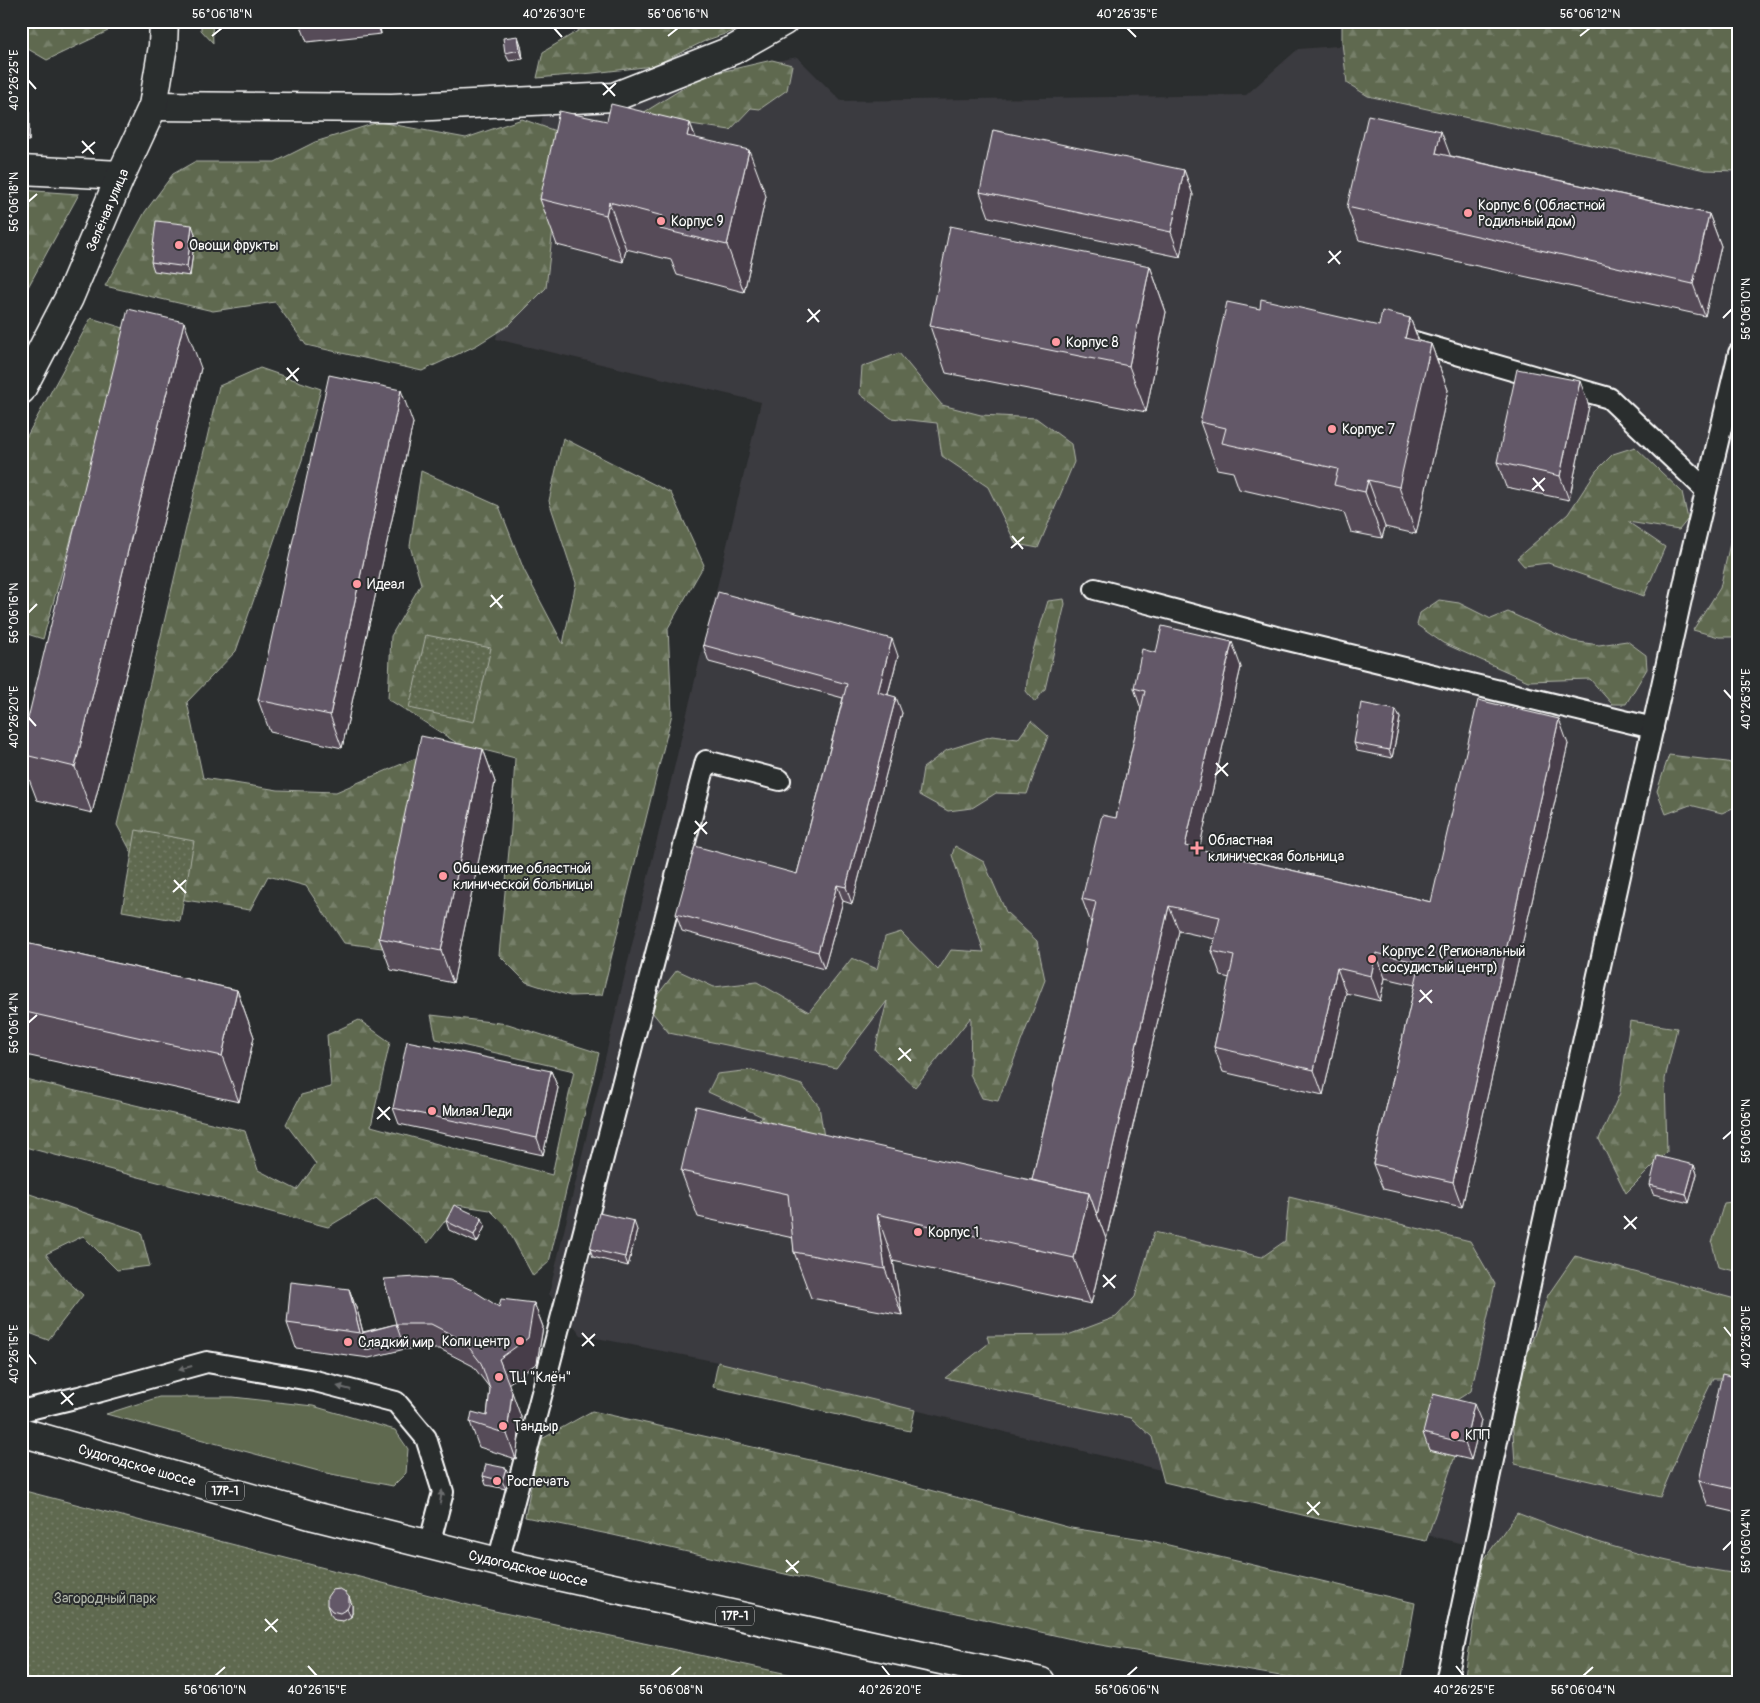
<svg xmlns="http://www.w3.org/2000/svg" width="1760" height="1703" font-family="Pangolin,sans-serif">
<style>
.built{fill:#3b3a3f}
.grass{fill:#5f6950;stroke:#afb4a8}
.forest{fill:url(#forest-firs);stroke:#afb4a8}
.park{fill:url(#park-dots);stroke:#afb4a8}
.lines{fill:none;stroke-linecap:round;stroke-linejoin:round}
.service-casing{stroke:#fff;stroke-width:24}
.minor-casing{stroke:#fff;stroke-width:31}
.tertiary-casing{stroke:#fff;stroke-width:31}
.primary-casing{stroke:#fff;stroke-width:31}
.service{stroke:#2a2d2e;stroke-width:20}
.minor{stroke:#2a2d2e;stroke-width:28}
.tertiary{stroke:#2a2d2e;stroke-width:28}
.primary{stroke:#2a2d2e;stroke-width:28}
.wall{fill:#564c59;stroke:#fff}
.shaded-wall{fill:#463e48;stroke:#fff}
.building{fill:#645867;stroke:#fff}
.oneway{fill:#6a6c6d}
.ticks{fill:none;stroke:#fff;stroke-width:2}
.poi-dot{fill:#ff9aa2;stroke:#2a2d2e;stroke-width:2}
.labels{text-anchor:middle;stroke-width:4;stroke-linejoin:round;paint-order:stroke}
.shield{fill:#2a2d2e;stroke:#bfc0c0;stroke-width:1}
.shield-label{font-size:12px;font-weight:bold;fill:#fff}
.poi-label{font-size:14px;fill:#fff;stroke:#2a2d2e;text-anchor:start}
.street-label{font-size:14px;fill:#fff;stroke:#2a2d2e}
.park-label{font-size:14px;fill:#afb4a8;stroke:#2a2d2e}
.neatline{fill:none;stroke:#fff;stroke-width:2}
.ticks-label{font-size:12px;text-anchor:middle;fill:#fff}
</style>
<defs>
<pattern id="forest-firs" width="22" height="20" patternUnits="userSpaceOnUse" patternTransform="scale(1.25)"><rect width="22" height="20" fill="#5f6950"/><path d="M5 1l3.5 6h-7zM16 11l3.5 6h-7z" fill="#77806a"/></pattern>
<pattern id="park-dots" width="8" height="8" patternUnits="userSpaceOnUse" patternTransform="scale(1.25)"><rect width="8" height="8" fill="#5f6950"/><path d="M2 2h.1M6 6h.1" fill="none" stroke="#77806a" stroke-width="1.8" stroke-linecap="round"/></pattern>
</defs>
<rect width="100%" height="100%" fill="#2a2d2e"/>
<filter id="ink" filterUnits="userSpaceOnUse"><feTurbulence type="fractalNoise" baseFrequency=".02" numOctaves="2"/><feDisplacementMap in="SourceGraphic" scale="10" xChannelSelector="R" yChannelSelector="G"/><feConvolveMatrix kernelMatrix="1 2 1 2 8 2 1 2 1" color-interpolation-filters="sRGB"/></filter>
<g filter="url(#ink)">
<!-- built -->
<polygon class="built" points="1662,21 1739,21 1739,1608 1537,1562 718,1362 581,1335 549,1294 761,402 496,339 544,109 797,57 841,101 1246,95 1298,49"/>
<!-- grass -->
<g class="grass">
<polygon points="1739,1201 1739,1272 1718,1267 1712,1243 1724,1203"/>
<polygon points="159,1397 233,1397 313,1406 395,1430 408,1449 406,1473 393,1486 326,1473 106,1414"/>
</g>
<!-- forest -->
<g class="forest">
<polygon points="21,21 94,21 108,31 47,60 21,45"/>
<polygon points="201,21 212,21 213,43 201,30"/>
<polygon points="612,21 755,21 755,24 707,40 653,66 593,73 537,78 543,52 586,26"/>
<polygon points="1342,21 1739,21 1739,168 1737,171 1705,170 1368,96 1347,83 1342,43"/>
<polygon points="772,60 792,65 787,90 760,109 751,108 730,130 638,116 703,76"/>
<polygon points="522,119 564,134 546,288 509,325 477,345 422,371 306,345 275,302 213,311 105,286 145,212 173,174 194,162 275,162 315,142 379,122 466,138"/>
<polygon points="21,190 79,194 21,300"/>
<polygon points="91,318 130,330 43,639 21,632 21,447"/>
<polygon points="899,353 942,405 981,415 1036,418 1071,444 1074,462 1038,548 1016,544 988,487 942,456 937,423 891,418 860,394 862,367"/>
<polygon points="260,368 321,389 302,460 236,651 187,702 203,778 278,790 336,792 423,755 382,948 344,943 306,886 268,876 250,910 185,900 146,880 117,825 219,386"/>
<polygon points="563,438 671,493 704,565 668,628 672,714 602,995 570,996 526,982 499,955 511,829 515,758 457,743 388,699 391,636 421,584 410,546 421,471 499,506 524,570 563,644 576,583 549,501"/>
<polygon points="1635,447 1682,492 1688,519 1679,530 1628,522 1665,547 1644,596 1548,563 1524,566 1517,558 1568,514 1596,471 1613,454"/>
<polygon points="1739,514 1739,637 1719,637 1693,630 1720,588 1733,530"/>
<polygon points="1064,599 1065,604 1045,689 1035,702 1026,691 1029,664 1048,601"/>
<polygon points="1439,600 1459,603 1491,619 1508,612 1572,641 1599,645 1627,641 1646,655 1647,669 1626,704 1612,704 1590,679 1528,681 1443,643 1417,625 1420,613"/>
<polygon points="1031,721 1048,736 1027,794 996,793 972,808 948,811 919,795 923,768 947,750 992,736 1018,739"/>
<polygon points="1669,755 1727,762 1739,766 1739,805 1722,813 1690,805 1666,814 1657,791"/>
<polygon points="955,846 984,862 1006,912 1037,941 1045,980 998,1101 982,1098 970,1074 971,1017 915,1087 875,1050 887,1001 836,1068 669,1033 648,1007 677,970 714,987 757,982 809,1012 852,958 877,969 885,937 901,932 938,970 951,950 984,952 952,855"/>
<polygon points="431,1015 508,1024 599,1053 549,1262 533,1276 506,1226 490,1210 457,1205 428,1243 376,1198 328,1227 21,1146 21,1078 245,1131 258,1170 297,1190 316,1164 286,1124 301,1095 331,1087 327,1035 359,1020 390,1042 371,1126 552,1175 574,1071 436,1039"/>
<polygon points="1630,1021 1677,1028 1665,1079 1667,1152 1626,1193 1599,1139 1620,1093"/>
<polygon points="752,1070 802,1085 819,1106 824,1137 738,1132 763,1117 708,1092 717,1074"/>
<polygon points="21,1191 141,1232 150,1266 117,1270 83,1236 46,1254 64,1278 83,1295 48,1340 21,1330"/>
<polygon points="1289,1197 1470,1241 1495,1284 1471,1391 1439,1411 1455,1456 1426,1541 1319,1519 1164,1482 1152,1437 1131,1418 945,1378 989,1343 987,1336 1068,1335 1116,1317 1135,1297 1154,1232 1262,1257 1285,1241"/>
<polygon points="1575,1256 1739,1300 1739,1379 1713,1379 1690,1426 1660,1497 1515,1464 1511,1401 1548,1295"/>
<polygon points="718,1362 915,1410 910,1431 713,1387"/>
<polygon points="592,1411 855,1470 1071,1528 1143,1539 1415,1603 1401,1682 1315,1682 1089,1643 613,1535 525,1517 540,1440"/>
<path d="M1517,1513c74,29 142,50 222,61v108h-275l19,-121z"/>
</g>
<!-- park -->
<g class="park">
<polygon points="426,635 491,648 474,722 409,708"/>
<polygon points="136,830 194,841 180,921 122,911"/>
<polygon points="21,1490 476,1607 825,1682 21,1682"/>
</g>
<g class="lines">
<defs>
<g id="service">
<polyline points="1408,340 1609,398 1706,490"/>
<polyline points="1095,589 1280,638 1653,728"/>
<polyline points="21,1411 79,1397 207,1362 315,1381 396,1402 426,1438 443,1492 429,1545"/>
<polyline points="498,1562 706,761 780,780"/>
<polyline points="1446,1682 1539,1242 1689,563 1739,353"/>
</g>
<g id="minor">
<polyline points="153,106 392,108 614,97 733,50 784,21"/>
<polyline points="21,170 121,175"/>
</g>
<polyline id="tertiary" points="21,390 69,298 121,175 153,106 163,46 164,21"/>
<polyline id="primary" points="21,1432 314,1516 526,1569 1041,1682"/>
</defs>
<!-- service casing -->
<use href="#service" class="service-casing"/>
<!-- minor casing -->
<use href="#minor" class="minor-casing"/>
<!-- tertiary casing -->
<use href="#tertiary" class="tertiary-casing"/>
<!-- primary casing -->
<use href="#primary" class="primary-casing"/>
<!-- service -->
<use href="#service" class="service"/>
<!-- minor -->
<use href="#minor" class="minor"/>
<!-- tertiary -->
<use href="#tertiary" class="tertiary"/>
<!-- primary -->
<use href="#primary" class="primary"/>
</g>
<!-- wall -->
<g class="wall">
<polygon points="299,21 379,21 381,34 307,42"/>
<polygon points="521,45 523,59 509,61 505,53"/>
<polygon points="21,77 23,77 29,94 29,141 21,141"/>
<polygon points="607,121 690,123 696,138 766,196 744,292 677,275 671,260 626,249 623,262 557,245 540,199"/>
<polygon points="1451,156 1709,214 1721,246 1705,316 1359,240 1347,207"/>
<polygon points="1184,170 1193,195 1180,257 989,217 980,192"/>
<polygon points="195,234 190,276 154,271 151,262"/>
<polygon points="1150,266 1166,312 1146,412 946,373 930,326"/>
<polygon points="1410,318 1419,341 1431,344 1448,390 1416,534 1385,527 1382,538 1351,532 1344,513 1239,489 1233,472 1217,469 1200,422 1379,326"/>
<polygon points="201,368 92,813 37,800 21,758 21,747"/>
<polygon points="1589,406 1569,500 1506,487 1497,462"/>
<polygon points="413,423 342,748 270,732 258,700"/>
<polygon points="703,645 898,656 888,694 902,713 852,904 843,901 824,969 682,931 676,914 797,874 843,698 709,662"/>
<polygon points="1156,653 1241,667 1199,849 1431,902 1568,744 1462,1207 1383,1189 1373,1164 1415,985 1385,978 1380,1001 1346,993 1323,1095 1223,1072 1214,1047 1230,978 1221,976 1212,951 1215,939 1179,931 1091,1304 893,1261 902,1315 811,1298 794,1252 793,1238 698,1217 681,1171 1032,1180 1091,923 1082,899 1116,818 1141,709 1134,688"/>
<polygon points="1396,710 1400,718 1392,758 1357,751 1354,743"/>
<polygon points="483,749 495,782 453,983 391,970 379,938"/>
<polygon points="21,942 237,990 254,1037 239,1102 21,1054"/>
<polygon points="551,1071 558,1088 543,1155 399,1124 393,1108"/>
<polygon points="1694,1165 1697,1174 1689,1203 1653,1194 1650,1185"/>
<polygon points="446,1221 485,1226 477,1243 449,1230"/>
<polygon points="637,1230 628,1266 593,1257 590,1249"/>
<polygon points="349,1289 358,1313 363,1332 396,1324 499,1307 534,1303 543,1327 537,1363 508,1383 521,1417 516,1459 479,1447 470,1422 487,1416 490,1389 489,1387 473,1366 440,1349 405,1349 369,1358 296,1348 287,1323"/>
<polygon points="1739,1378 1739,1513 1708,1506 1699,1481"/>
<polygon points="1481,1421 1471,1460 1429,1450 1423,1433"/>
<polygon points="483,1476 509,1476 506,1489 486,1485"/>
<polygon points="349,1597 352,1605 352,1613 351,1617 343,1621 335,1620 330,1614 327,1605"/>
</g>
<!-- shaded-wall -->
<g class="shaded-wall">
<polygon points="376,21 379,21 381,34"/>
<polygon points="518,36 521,45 523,59 520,50"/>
<polygon points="23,77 29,94 29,141 23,124"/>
<polygon points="690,123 707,169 687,136"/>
<polygon points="1441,131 1453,163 1436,153"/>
<polygon points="749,150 766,196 744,292 727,245"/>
<polygon points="1184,170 1193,195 1180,257 1171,232"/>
<polygon points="609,202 626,249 623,262 606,215"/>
<polygon points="1709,214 1721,246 1705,316 1693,284"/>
<polygon points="192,225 195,234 190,276 187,267"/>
<polygon points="1150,266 1166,312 1146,412 1129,366"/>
<polygon points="1410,318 1427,363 1431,344 1448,390 1416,534 1399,487 1405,338"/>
<polygon points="184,322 201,368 92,813 75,767"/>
<polygon points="1580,381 1589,406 1569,500 1560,476"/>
<polygon points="401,390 413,423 342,748 330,715"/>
<polygon points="1368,480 1385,527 1382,538 1365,492"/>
<polygon points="892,639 898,656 884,708 878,692"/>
<polygon points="1232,642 1241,667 1194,871 1185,846"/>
<polygon points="896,697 902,713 852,904 846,887"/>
<polygon points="1396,710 1400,718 1392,758 1389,750"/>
<polygon points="1559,719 1568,744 1462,1207 1453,1182"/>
<polygon points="483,749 495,782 453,983 441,951"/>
<polygon points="21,879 24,886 21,896"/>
<polygon points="837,885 843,901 824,969 818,952"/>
<polygon points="1169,906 1179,931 1106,1239 1097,1215"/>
<polygon points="1376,953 1385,978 1380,1001 1371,976"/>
<polygon points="1337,968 1346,993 1323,1095 1314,1070"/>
<polygon points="237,990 254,1037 239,1102 222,1056"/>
<polygon points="551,1071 558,1088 543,1155 537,1138"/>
<polygon points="1694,1165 1697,1174 1689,1203 1686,1194"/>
<polygon points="1089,1193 1106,1239 1091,1304 1074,1258"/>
<polygon points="877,1214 893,1261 902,1315 885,1269"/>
<polygon points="482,1218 485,1226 477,1243 474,1235"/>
<polygon points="634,1221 637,1230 628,1266 625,1257"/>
<polygon points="349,1289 358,1313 367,1349 366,1350 360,1333"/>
<polygon points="534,1303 543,1327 537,1363 508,1384 499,1359"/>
<polygon points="512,1392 521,1417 516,1459 507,1434"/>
<polygon points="1474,1404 1481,1421 1471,1460 1465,1443"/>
<polygon points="506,1468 509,1476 506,1489 502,1481"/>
<polygon points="349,1597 352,1605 352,1613 351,1617 347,1609"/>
</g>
<!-- building -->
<g class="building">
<polygon points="518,36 520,50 505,53 503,38"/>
<rect x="21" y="77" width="2" height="47"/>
<polygon points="611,104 690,123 687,136 749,150 727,245 660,229 663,216 609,202 606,215 540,199 559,111 607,121"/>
<polygon points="1368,115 1441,131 1436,153 1709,214 1693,284 1347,207"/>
<polygon points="993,130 1184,170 1171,232 980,192"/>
<polygon points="156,221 192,225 187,267 151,262"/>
<polygon points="950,226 1150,266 1129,366 930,326"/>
<polygon points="1261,299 1379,326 1382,311 1410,318 1405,338 1431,344 1399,487 1368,480 1365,492 1334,485 1338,469 1222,443 1226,428 1200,422 1227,302 1260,309"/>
<polygon points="128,309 184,322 75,767 21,754 21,747"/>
<polygon points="1517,369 1580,381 1560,476 1497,462"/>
<polygon points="329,375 401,390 330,715 258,700"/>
<polygon points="718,592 892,639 878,692 896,697 846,887 837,885 818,952 676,914 695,846 797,874 847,684 703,645"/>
<polygon points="1162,626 1232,642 1185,846 1431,902 1478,700 1559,719 1453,1182 1373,1164 1420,963 1376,953 1371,976 1337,968 1314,1070 1214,1047 1234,956 1212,951 1220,917 1169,906 1097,1215 1089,1193 1032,1180 1096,902 1082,899 1102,815 1116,818 1145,691 1134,688 1142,649 1156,653"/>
<polygon points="1361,703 1396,710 1389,750 1354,743"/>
<polygon points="421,736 483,749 441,951 379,938"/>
<polygon points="21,942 237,990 222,1056 21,1011"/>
<polygon points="407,1041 551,1071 537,1138 393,1108"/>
<polygon points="696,1106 1089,1193 1074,1258 877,1214 885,1269 794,1252 788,1194 681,1171"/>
<polygon points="1657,1156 1694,1165 1686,1194 1650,1185"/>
<polygon points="454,1205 482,1218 474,1235 446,1221"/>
<polygon points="599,1213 634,1221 625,1257 590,1249"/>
<polygon points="417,1277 450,1280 474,1291 499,1307 501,1299 534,1303 528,1338 499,1359 512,1392 507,1434 470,1422 472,1412 487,1416 490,1389 481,1363 464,1341 431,1324 396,1324 384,1279"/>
<polygon points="291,1282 349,1289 360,1333 287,1323"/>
<polygon points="396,1324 402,1341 366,1350 362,1333"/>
<polygon points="1722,1374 1739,1378 1739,1490 1699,1481"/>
<polygon points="1433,1394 1474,1404 1465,1443 1423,1433"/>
<polygon points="486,1464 506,1468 502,1481 483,1476"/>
<polygon points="340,1589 344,1591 349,1597 349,1605 347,1609 340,1613 332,1611 327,1605 327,1597 332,1590"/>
</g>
<!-- one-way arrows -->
<defs><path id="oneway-solid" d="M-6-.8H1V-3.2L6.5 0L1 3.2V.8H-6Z" transform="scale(1.25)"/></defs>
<g class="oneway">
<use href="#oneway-solid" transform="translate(185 1368) rotate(165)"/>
<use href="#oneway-solid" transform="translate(344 1388) rotate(-165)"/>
<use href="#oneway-solid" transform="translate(441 1497) rotate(-81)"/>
</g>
</g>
<!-- ticks -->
<path class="ticks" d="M554,28l8,9M1127,28l9,9M212,36l10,-8M668,36l10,-8M1580,36l10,-8M28,80l8,9M603,83l12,13M603,95l13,-12M82,141l12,13M82,153l13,-11M28,202l9,-8M1329,251l11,13M1328,263l13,-12M808,309l11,13M1723,318l9,-9M807,322l13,-12M287,368l11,13M286,380l13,-12M1533,478l11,13M1532,490l13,-12M1012,536l11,13M1011,548l13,-11M491,595l11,13M490,607l13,-12M28,613l9,-9M1724,690l8,9M28,717l8,9M1216,763l12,13M1215,775l13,-12M695,821l12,13M694,834l13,-12M174,880l12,13M173,892l13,-12M1420,990l12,13M1419,1002l13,-12M28,1023l9,-8M899,1048l12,13M898,1060l13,-11M378,1107l12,13M377,1119l13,-12M1723,1139l9,-8M1624,1216l12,13M1624,1229l13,-12M1103,1275l12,13M1103,1287l13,-12M1724,1327l8,10M582,1333l12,13M582,1346l13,-12M28,1354l8,10M61,1392l12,13M61,1404l13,-11M1307,1502l12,13M1307,1514l13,-12M1723,1550l9,-9M786,1560l12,13M786,1572l13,-11M265,1619l12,13M265,1631l13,-12M308,1666l9,10M882,1666l8,10M1456,1666l8,10M215,1676l10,-9M671,1676l10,-9M1127,1676l10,-9M1583,1676l10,-9"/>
<!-- markers -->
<g class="poi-dot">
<circle cx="1468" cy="213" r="5"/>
<circle cx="661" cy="221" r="5"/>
<circle cx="179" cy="245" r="5"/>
<circle cx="1056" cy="342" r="5"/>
<circle cx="1332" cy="429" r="5"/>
<circle cx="357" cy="584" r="5"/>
<path d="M1194.5 840.5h5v5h5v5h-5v5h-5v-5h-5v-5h5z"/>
<circle cx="443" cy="876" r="5"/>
<circle cx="1372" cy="959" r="5"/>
<circle cx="432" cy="1111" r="5"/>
<circle cx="918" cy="1232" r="5"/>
<circle cx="520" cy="1341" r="5"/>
<circle cx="348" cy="1342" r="5"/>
<circle cx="499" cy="1377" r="5"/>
<circle cx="503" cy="1426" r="5"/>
<circle cx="1455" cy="1435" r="5"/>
<circle cx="497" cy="1481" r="5"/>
</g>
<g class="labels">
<!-- shield labels -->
<g class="shield">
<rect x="206" y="1481.5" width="38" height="19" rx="4"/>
<rect x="716" y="1606.5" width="38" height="19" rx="4"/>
</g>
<g class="shield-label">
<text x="225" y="1495">17Р-1</text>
<text x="735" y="1620">17Р-1</text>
</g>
<!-- poi labels -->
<g class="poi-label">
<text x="1478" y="210">Корпус 6 (Областной<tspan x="1478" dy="16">Родильный дом)</tspan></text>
<text x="671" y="226">Корпус 9</text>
<text x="189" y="250">Овощи фрукты</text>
<text x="1066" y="347">Корпус 8</text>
<text x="1342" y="434">Корпус 7</text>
<text x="367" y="589">Идеал</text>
<text x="1208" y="845">Областная<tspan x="1208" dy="16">клиническая больница</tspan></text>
<text x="453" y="873">Общежитие областной<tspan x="453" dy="16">клинической больницы</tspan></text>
<text x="1382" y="956">Корпус 2 (Региональный<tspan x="1382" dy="16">сосудистый центр)</tspan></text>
<text x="442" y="1116">Милая Леди</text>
<text x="928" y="1237">Корпус 1</text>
<text x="510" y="1346" text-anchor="end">Копи центр</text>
<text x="358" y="1347">Сладкий мир</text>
<text x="509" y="1382">ТЦ "Клён"</text>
<text x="513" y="1431">Тандыр</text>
<text x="1465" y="1440">КПП</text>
<text x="507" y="1486">Роспечать</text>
</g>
<!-- street labels -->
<g class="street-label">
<text transform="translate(107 210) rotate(-67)" y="5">Зелёная улица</text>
<text transform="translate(137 1465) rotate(16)" y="5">Судогодское шоссе</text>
<text transform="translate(528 1568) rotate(13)" y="5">Судогодское шоссе</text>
</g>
<!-- park labels -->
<g class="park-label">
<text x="105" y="1603">Загородный парк</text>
</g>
</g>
<!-- margin -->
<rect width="1760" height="1703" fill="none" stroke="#2a2d2e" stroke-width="55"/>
<rect x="28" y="28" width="1704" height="1648" class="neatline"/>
<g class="ticks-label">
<text x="222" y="18">56°06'18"N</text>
<text x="554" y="18">40°26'30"E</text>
<text x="678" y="18">56°06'16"N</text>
<text x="1127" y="18">40°26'35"E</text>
<text x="1590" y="18">56°06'12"N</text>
<text transform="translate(14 80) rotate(-90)" y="4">40°26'25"E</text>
<text transform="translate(14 202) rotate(-90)" y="4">56°06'18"N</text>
<text transform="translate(1746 309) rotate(-90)" y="4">56°06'10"N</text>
<text transform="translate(14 613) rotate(-90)" y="4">56°06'16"N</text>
<text transform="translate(1746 699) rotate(-90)" y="4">40°26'35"E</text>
<text transform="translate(14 717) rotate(-90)" y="4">40°26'20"E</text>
<text transform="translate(14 1023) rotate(-90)" y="4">56°06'14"N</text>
<text transform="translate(1746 1131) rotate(-90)" y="4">56°06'06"N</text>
<text transform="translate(1746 1337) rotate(-90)" y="4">40°26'30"E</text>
<text transform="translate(14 1354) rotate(-90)" y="4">40°26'15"E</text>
<text transform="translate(1746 1541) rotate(-90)" y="4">56°06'04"N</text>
<text x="215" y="1694">56°06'10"N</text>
<text x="317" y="1694">40°26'15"E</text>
<text x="671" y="1694">56°06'08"N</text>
<text x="890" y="1694">40°26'20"E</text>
<text x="1127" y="1694">56°06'06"N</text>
<text x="1464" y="1694">40°26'25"E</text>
<text x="1583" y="1694">56°06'04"N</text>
</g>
</svg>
